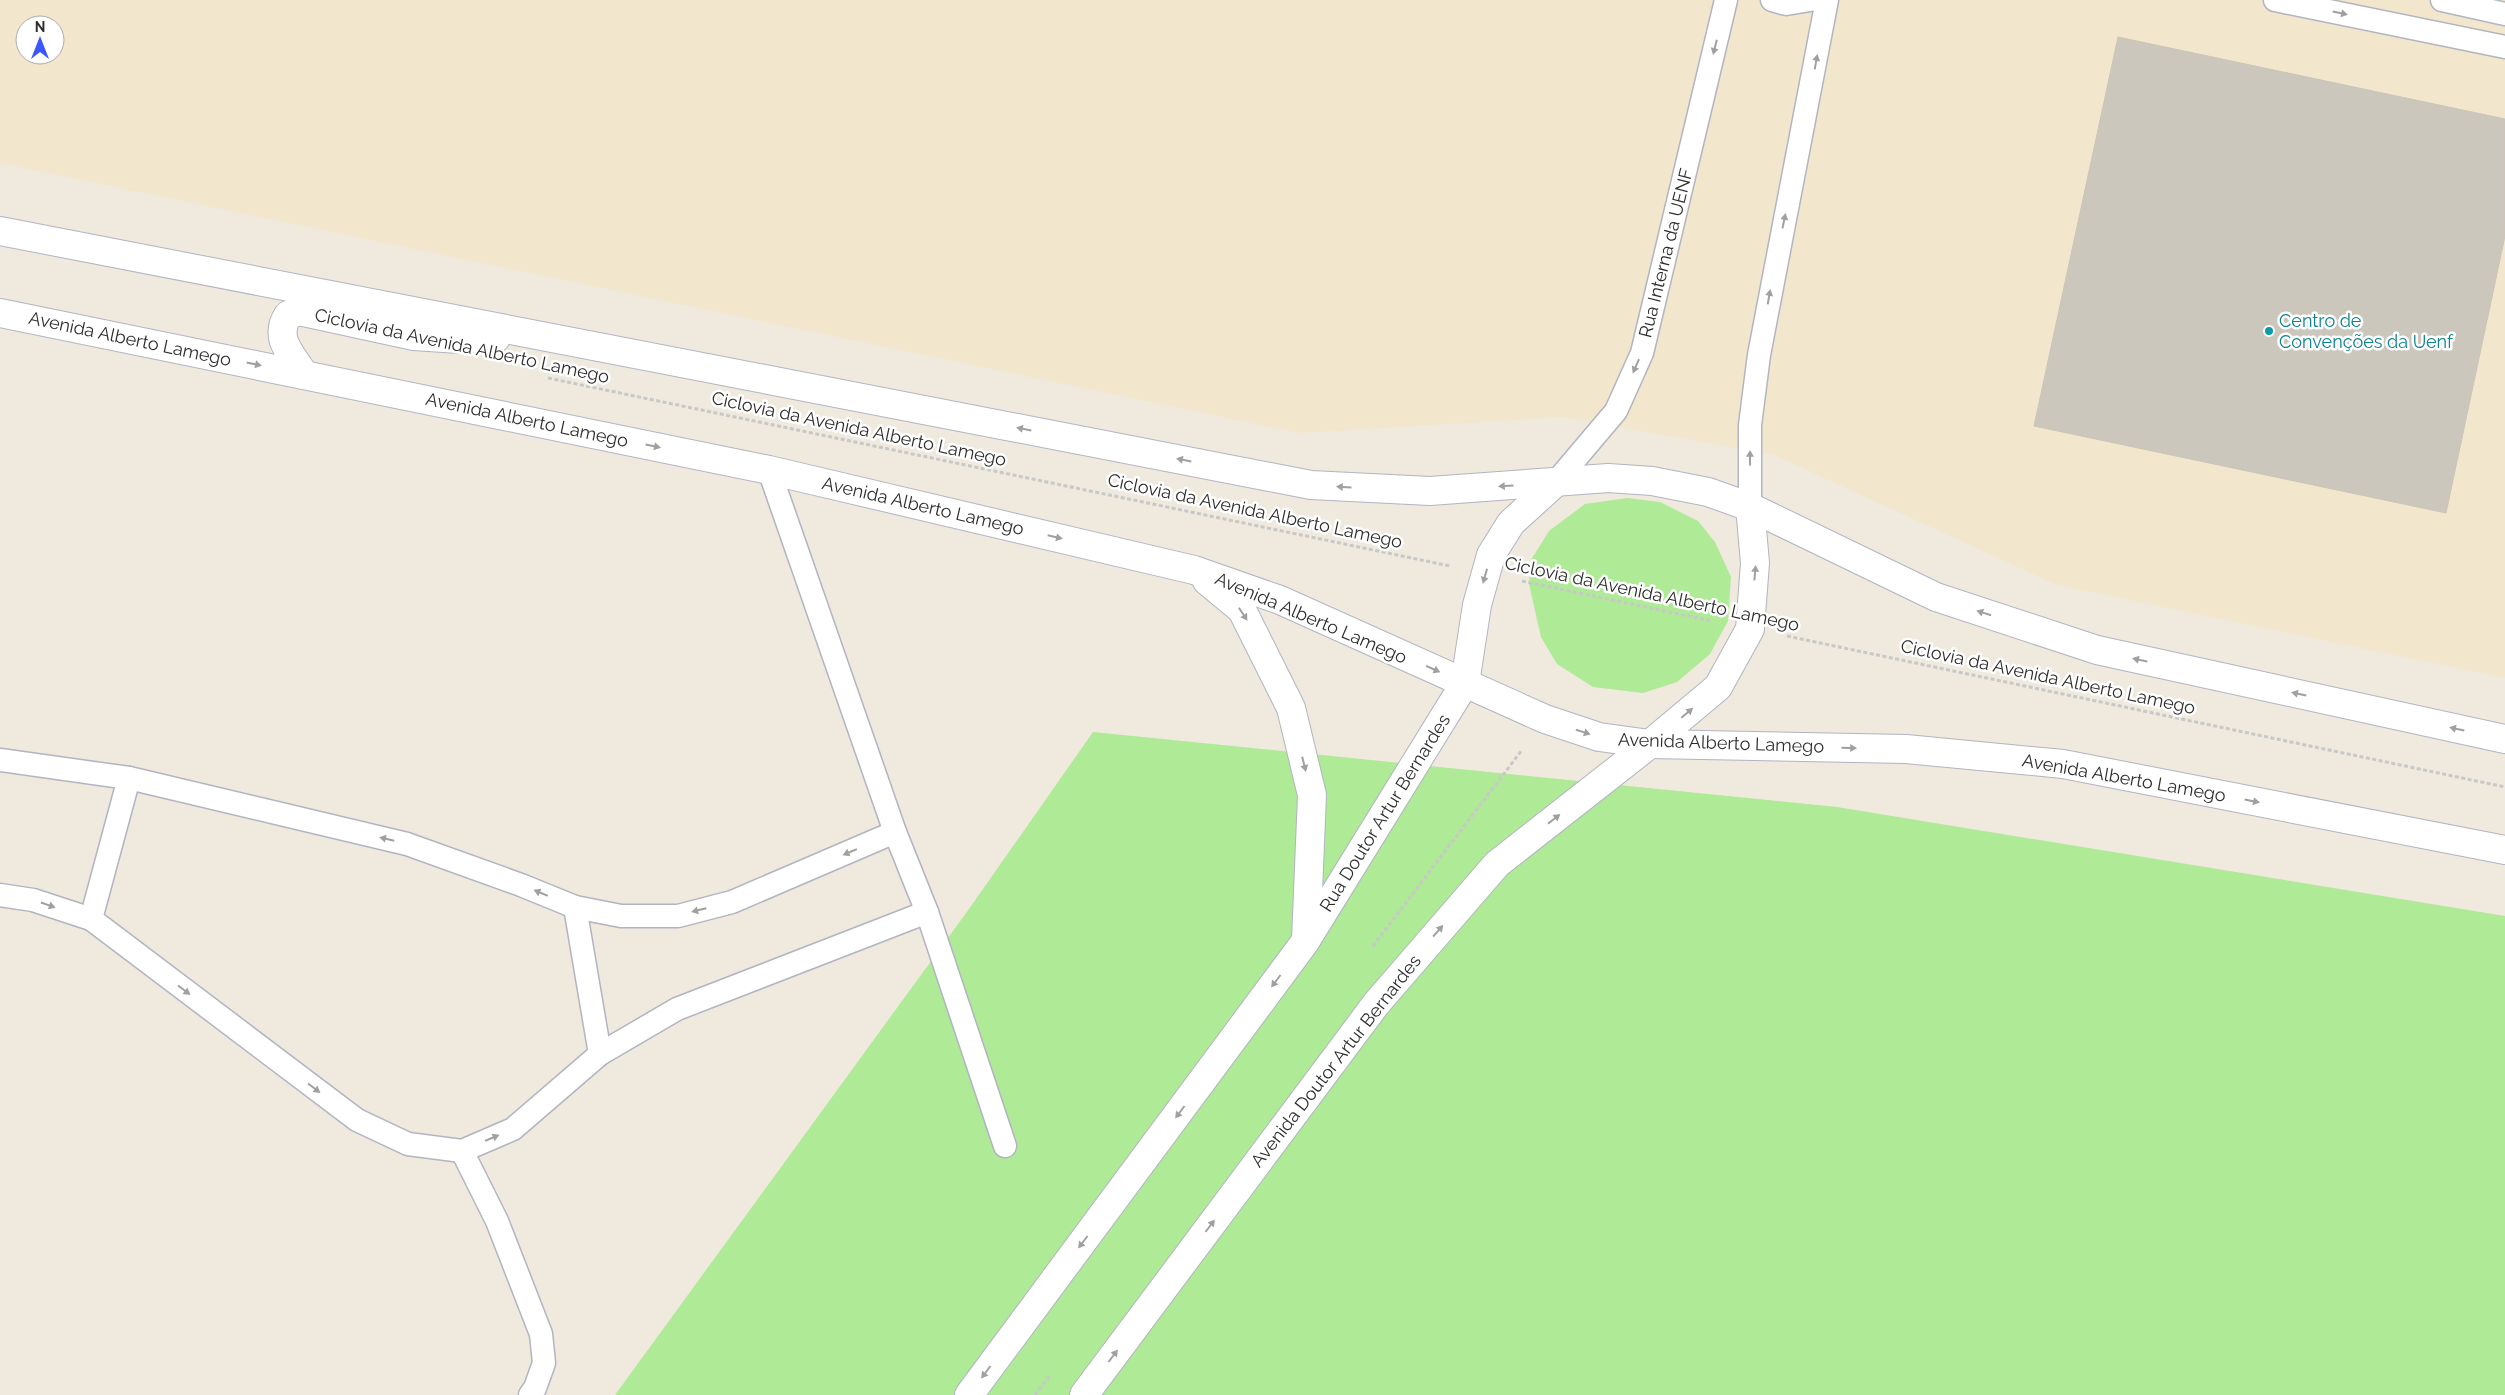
<svg xmlns="http://www.w3.org/2000/svg" width="2505" height="1395" font-family="Raleway,sans-serif">
<style>
.education{fill:#f2e7cd;fill-rule:evenodd}
.green{fill:#afea97}
.building{fill:#cbc7bc;stroke:#cbc5b7}
.lines{fill:none;stroke-linecap:round;stroke-linejoin:round}
.service-casing{stroke:#b2b4c1;stroke-width:25}
.secondary-casing{stroke:#b2b4c1;stroke-width:30}
.path{stroke:#c8c8c8;stroke-width:3;stroke-dasharray:4 2.5;stroke-linecap:butt}
.service{stroke:#fff;stroke-width:22}
.secondary{stroke:#fff;stroke-width:28}
.oneway{fill:#a0a0a0}
.culture-dot{fill:#0f9aa8;stroke:#fff;stroke-width:2}
.labels{text-anchor:middle;stroke-width:5;stroke-linejoin:round;paint-order:stroke}
.street-label{font-size:18px;fill:#2d2d2d;stroke:#fff}
.culture-label{font-size:18px;fill:#0d838f;stroke:#fff;text-anchor:start}
</style>
<rect width="100%" height="100%" fill="#efe9de"/>
<!-- education -->
<path class="education" d="M0,0h2505v678l-448,-93 -283,-130 -211,-38 -263,16 -1300,-270zM25,25h30v30h-30z"/>
<!-- green -->
<g class="green">
<polygon points="1627,498 1660,502 1698,521 1715,542 1731,577 1728,621 1710,654 1677,682 1643,693 1593,687 1557,664 1541,637 1529,584 1531,560 1549,531 1585,504"/>
<polygon points="1093,732 1837,807 2505,916 2505,1395 615,1395 969,909"/>
</g>
<!-- building -->
<polygon class="building" points="2118,37 2505,119 2505,236 2446,513 2034,426"/>
<g class="lines">
<defs>
<g id="service">
<polyline points="1772,0 1786,4 1810,0"/>
<polyline points="2275,0 2505,47"/>
<polyline points="2442,0 2505,14"/>
<polyline points="769,470 895,832 927,912 1005,1146"/>
<polyline points="1555,483 1616,411 1642,353 1726,0"/>
<polyline points="1750,507 1750,425 1759,355 1827,0"/>
<polyline points="0,760 129,778 407,844 521,885 575,907 621,916 678,916 732,902 895,832"/>
<polyline points="0,895 33,900 91,919 357,1120 408,1144 462,1151 513,1129 600,1054 677,1009 927,912"/>
<polyline points="575,907 600,1054"/>
<polyline points="91,919 129,778"/>
<polyline points="462,1151 497,1221 541,1334 544,1363 535,1388 530,1395"/>
</g>
<g id="secondary">
<polyline points="0,231 1311,485 1430,491 1608,478 1652,481 1708,492 1750,507 1936,597 2097,650 2505,739"/>
<polyline points="0,313 769,470 1194,570 1280,600 1545,719 1599,737 1650,744 1906,749 2063,764 2505,850"/>
<path d="M304,375c-12,-21 -31,-36 -16,-60l11,-4 115,25 45,3 37,-1"/>
<polyline points="1207,581 1242,610 1291,708 1312,795 1306,940"/>
<polyline points="969,1395 1305,942 1465,683 1477,605 1491,555 1511,523 1555,483"/>
<polyline points="1084,1395 1376,1004 1497,864 1650,744 1718,687 1750,629 1755,563 1750,507"/>
</g>
</defs>
<!-- service casing -->
<use href="#service" class="service-casing"/>
<!-- secondary casing -->
<use href="#secondary" class="secondary-casing"/>
<!-- path -->
<g class="path">
<polyline points="548,378 1450,566"/>
<polyline points="1522,581 1712,621"/>
<polyline points="1787,636 2505,787"/>
<polyline points="1373,946 1522,750"/>
<polyline points="1035,1395 1051,1374"/>
</g>
<!-- service -->
<use href="#service" class="service"/>
<!-- secondary -->
<use href="#secondary" class="secondary"/>
</g>
<!-- one-way arrows -->
<defs><path id="oneway-solid" d="M-6-.8H1V-3.2L6.5 0L1 3.2V.8H-6Z" transform="scale(1.25)"/></defs>
<g class="oneway">
<use href="#oneway-solid" transform="translate(2340 13) rotate(12)"/>
<use href="#oneway-solid" transform="translate(1715 47) rotate(104)"/>
<use href="#oneway-solid" transform="translate(1816 62) rotate(-80)"/>
<use href="#oneway-solid" transform="translate(1784 221) rotate(-78)"/>
<use href="#oneway-solid" transform="translate(1769 297) rotate(-80)"/>
<use href="#oneway-solid" transform="translate(254 364) rotate(12)"/>
<use href="#oneway-solid" transform="translate(1636 366) rotate(114)"/>
<use href="#oneway-solid" transform="translate(1024 429) rotate(-169)"/>
<use href="#oneway-solid" transform="translate(653 446) rotate(12)"/>
<use href="#oneway-solid" transform="translate(1750 458) rotate(-90)"/>
<use href="#oneway-solid" transform="translate(1184 460) rotate(-169)"/>
<use href="#oneway-solid" transform="translate(1506 486) rotate(176)"/>
<use href="#oneway-solid" transform="translate(1344 487) rotate(-177)"/>
<use href="#oneway-solid" transform="translate(1055 537) rotate(13)"/>
<use href="#oneway-solid" transform="translate(1755 573) rotate(-85)"/>
<use href="#oneway-solid" transform="translate(1485 576) rotate(106)"/>
<use href="#oneway-solid" transform="translate(1984 613) rotate(-162)"/>
<use href="#oneway-solid" transform="translate(1243 614) rotate(57)"/>
<use href="#oneway-solid" transform="translate(2140 660) rotate(-168)"/>
<use href="#oneway-solid" transform="translate(1433 669) rotate(24)"/>
<use href="#oneway-solid" transform="translate(2299 694) rotate(-168)"/>
<use href="#oneway-solid" transform="translate(1687 713) rotate(-40)"/>
<use href="#oneway-solid" transform="translate(2457 729) rotate(-168)"/>
<use href="#oneway-solid" transform="translate(1583 732) rotate(18)"/>
<use href="#oneway-solid" transform="translate(1849 748) rotate(1)"/>
<use href="#oneway-solid" transform="translate(1304 764) rotate(76)"/>
<use href="#oneway-solid" transform="translate(2252 801) rotate(11)"/>
<use href="#oneway-solid" transform="translate(1554 819) rotate(-38)"/>
<use href="#oneway-solid" transform="translate(387 839) rotate(-167)"/>
<use href="#oneway-solid" transform="translate(850 852) rotate(157)"/>
<use href="#oneway-solid" transform="translate(541 893) rotate(-157)"/>
<use href="#oneway-solid" transform="translate(48 905) rotate(19)"/>
<use href="#oneway-solid" transform="translate(699 910) rotate(166)"/>
<use href="#oneway-solid" transform="translate(1438 931) rotate(-49)"/>
<use href="#oneway-solid" transform="translate(1276 981) rotate(127)"/>
<use href="#oneway-solid" transform="translate(184 990) rotate(37)"/>
<use href="#oneway-solid" transform="translate(314 1088) rotate(37)"/>
<use href="#oneway-solid" transform="translate(1180 1112) rotate(127)"/>
<use href="#oneway-solid" transform="translate(492 1138) rotate(-23)"/>
<use href="#oneway-solid" transform="translate(1210 1226) rotate(-53)"/>
<use href="#oneway-solid" transform="translate(1083 1242) rotate(127)"/>
<use href="#oneway-solid" transform="translate(1113 1356) rotate(-53)"/>
<use href="#oneway-solid" transform="translate(986 1372) rotate(127)"/>
</g>
<!-- markers -->
<circle class="culture-dot" cx="2269" cy="331" r="5"/>
<g class="labels">
<!-- street labels -->
<g class="street-label">
<text transform="translate(1666 253) rotate(-76)" y="6">Rua Interna da UENF</text>
<text transform="translate(130 339) rotate(12)" y="6">Avenida Alberto Lamego</text>
<text transform="translate(462 346) rotate(12)" y="6">Ciclovia da Avenida Alberto Lamego</text>
<text transform="translate(527 420) rotate(12)" y="6">Avenida Alberto Lamego</text>
<text transform="translate(859 429) rotate(12)" y="6">Ciclovia da Avenida Alberto Lamego</text>
<text transform="translate(923 506) rotate(13)" y="6">Avenida Alberto Lamego</text>
<text transform="translate(1255 511) rotate(12)" y="6">Ciclovia da Avenida Alberto Lamego</text>
<text transform="translate(1652 594) rotate(12)" y="6">Ciclovia da Avenida Alberto Lamego</text>
<text transform="translate(1311 618) rotate(23)" y="6">Avenida Alberto Lamego</text>
<text transform="translate(2048 677) rotate(12)" y="6">Ciclovia da Avenida Alberto Lamego</text>
<text transform="translate(1721 743) rotate(2)" y="6">Avenida Alberto Lamego</text>
<text transform="translate(2124 778) rotate(10)" y="6">Avenida Alberto Lamego</text>
<text transform="translate(1385 813) rotate(-58)" y="6">Rua Doutor Artur Bernardes</text>
<text transform="translate(1336 1061) rotate(-52)" y="6">Avenida Doutor Artur Bernardes</text>
</g>
<!-- culture labels -->
<g class="culture-label">
<text x="2279" y="327">Centro de<tspan x="2279" dy="21">Convenções da Uenf</tspan></text>
</g>
</g>
<!-- north arrow -->
<g transform="translate(40 40)"><circle r="24" fill="#ffffff" stroke="#ababab"/>
<path d="M0-4L9 19L0 12L-9 19Z" fill="#3b56ff"/>
<text y="-8" font-size="14" font-weight="bold" text-anchor="middle" fill="#2d2d2d">N</text>
</g>
</svg>
